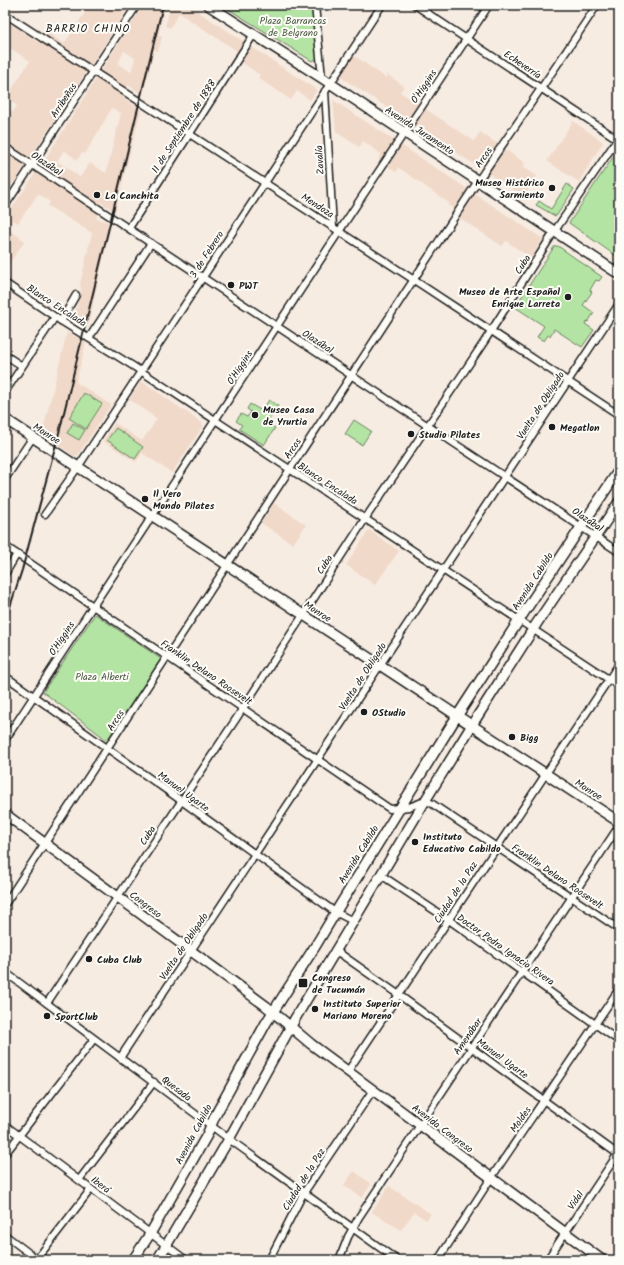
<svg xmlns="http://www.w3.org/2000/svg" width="624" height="1265" font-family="Kalam,sans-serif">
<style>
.built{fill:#f0d9c9;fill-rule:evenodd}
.green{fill:#b4e4a3;stroke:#688060}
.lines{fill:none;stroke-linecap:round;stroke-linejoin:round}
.street-casing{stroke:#1c1c1c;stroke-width:9}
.secondary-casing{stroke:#1c1c1c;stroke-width:12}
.street{stroke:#fdfcf7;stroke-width:6}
.secondary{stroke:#fdfcf7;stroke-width:9}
.rail{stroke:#1c1c1c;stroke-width:2}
.poi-dot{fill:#1c1c1c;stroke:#fdfcf7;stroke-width:1.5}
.labels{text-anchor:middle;stroke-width:4;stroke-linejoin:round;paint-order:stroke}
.park-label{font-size:10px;fill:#4a5844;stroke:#fdfcf7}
.street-label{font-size:10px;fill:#1c1c1c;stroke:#fdfcf7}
.poi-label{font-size:10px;font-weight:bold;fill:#1c1c1c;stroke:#fdfcf7;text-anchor:start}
.neighbourhood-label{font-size:11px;letter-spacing:1px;fill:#1c1c1c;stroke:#fdfcf7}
</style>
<rect width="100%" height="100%" fill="#f7ece2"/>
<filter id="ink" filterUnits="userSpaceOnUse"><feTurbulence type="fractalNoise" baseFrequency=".025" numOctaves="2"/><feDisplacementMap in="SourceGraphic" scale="8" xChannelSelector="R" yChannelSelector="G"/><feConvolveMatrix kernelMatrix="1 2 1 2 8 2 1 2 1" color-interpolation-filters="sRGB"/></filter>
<g filter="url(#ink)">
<!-- built -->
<g class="built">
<polygon points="90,5 130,5 5,196 5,106 13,112 17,106 6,98 30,61 5,45 5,20 38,42 46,31 64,44"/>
<path d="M143,5h23l-8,30 4,2 -4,14 -4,-1 -11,45 -15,-10 -3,14 16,11 -26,101 -15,-9 -4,16 15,5 -23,103 -15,-8 8,-23v-5l-1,-6 12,-51 -44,-27 2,-4 -12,-8 -20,29 -5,-3 -5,9 17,12 -20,28v-51l37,-54zM124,51l11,7 -4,14 -13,-8zM112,108l9,5 -15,60 -16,-10 -10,14 -23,-16 7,-11 13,10 5,-7 3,1z"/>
<polygon points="171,5 188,5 317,90 310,100 297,91 291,100 258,78 260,75 234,57 237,51 179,13 170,28 165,26"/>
<polygon points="353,55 386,78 388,75 404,86 400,92 474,141 480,132 525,163 523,167 537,176 524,197 339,76"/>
<polygon points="333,100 543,239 531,258 506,241 502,246 452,213 454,209 448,205 449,203 399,168 396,172 378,159 381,154 363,141 359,147 336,132"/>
<polygon points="573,121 603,142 579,182 547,161"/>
<polygon points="67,332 86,342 76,382 111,405 78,455 74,456 42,434"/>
<polygon points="143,382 202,423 203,426 172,473 142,453 136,462 103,441 115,423 142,441 157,419 129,399 140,383"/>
<polygon points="274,503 306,525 293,544 261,523"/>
<polygon points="369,530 399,551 375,585 346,565"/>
<polygon points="354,1171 371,1184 362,1198 344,1185"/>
<polygon points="389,1186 431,1214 426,1220 414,1212 401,1230 372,1212"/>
</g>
<!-- green -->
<g class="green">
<polygon points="222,5 312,5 317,59 312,61"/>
<polygon points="617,151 619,153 619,258 569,223"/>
<polygon points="567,184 574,189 557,215 555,216 536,205 539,201 551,209"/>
<polygon points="558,246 602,277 599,281 596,280 590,290 592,292 583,305 594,313 588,322 587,321 585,324 594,330 582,347 554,329 550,336 548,335 544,341 537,337 544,326 515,307 554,247"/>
<polygon points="84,393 102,404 86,429 69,418"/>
<polygon points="269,400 278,406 267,423 275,428 264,445 239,429 242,425 236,421 241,414 247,417 251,412 247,409 250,404 262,411"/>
<polygon points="354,420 371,431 362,445 345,434"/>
<polygon points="73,423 85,430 79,440 67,433"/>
<polygon points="116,428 143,447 135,459 107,440"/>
<polygon points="95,614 161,659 107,740 43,692"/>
</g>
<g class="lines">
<defs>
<g id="street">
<polyline points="315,5 322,78"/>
<polyline points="415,5 619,140"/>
<polyline points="5,14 414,280 619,415"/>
<polyline points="325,91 333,227"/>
<polyline points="5,147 619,552"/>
<polyline points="5,206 137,5"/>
<polyline points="129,228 254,34"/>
<polyline points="5,283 61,321 133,366 619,686"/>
<polyline points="61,321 76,295"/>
<polyline points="89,338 151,243"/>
<polyline points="5,355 22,366"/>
<polyline points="5,392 55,317"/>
<polyline points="5,479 33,437"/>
<polyline points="45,514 78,467 382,5"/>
<polyline points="5,546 390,809 409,807 425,801 431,803 619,929"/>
<polyline points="5,574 17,554"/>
<polyline points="5,676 172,794 335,912 353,921"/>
<path d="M5,740c162,-244 321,-491 484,-735"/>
<polyline points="381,875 449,920 619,1041"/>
<path d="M5,904c159,-239 314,-480 471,-720 40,-60 82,-119 121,-179"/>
<polyline points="335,950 399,995 619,1155"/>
<polyline points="5,972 229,1139 397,1260"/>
<polyline points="47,1003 236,719 365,519 484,342 554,232 619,137"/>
<polyline points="120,1058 619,304"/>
<polyline points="348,1071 619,664"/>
<polyline points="5,1125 186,1260"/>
<polyline points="5,1154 94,1039"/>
<polyline points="79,1180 154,1082"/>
<polyline points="5,1235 38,1260"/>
<polyline points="36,1260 91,1189"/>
<polyline points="269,1260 303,1194 373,1090"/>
<polyline points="339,1260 348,1237 359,1217 619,826"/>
<polyline points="438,1260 491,1178 619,989"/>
<polyline points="547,1260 619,1152"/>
</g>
<g id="secondary">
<polyline points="208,5 322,78 619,274"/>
<polyline points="5,419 619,822"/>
<polyline points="5,814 266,1006 311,1044 602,1260"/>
<polyline points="133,1260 150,1234 207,1135 215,1116 266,1023 316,945 340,905 452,724 525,611 619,470"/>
<polyline points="157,1260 166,1246 229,1139 296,1017 425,801 477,717 537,623 619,502"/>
</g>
</defs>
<!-- street casing -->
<use href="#street" class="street-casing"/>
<!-- secondary casing -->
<use href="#secondary" class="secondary-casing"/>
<!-- street -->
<use href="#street" class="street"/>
<!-- secondary -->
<use href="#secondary" class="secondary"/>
<!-- rail -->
<polyline class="rail" points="5,622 22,570 60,429 163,5"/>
</g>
</g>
<!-- markers -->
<g class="poi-dot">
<circle cx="552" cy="188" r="4"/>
<circle cx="97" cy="195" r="4"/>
<circle cx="231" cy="285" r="4"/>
<circle cx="568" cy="297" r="4"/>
<circle cx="255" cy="415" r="4"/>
<circle cx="552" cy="427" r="4"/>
<circle cx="411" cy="434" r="4"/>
<circle cx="145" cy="499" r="4"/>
<circle cx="364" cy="712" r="4"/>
<circle cx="512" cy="737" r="4"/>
<circle cx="415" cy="842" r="4"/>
<circle cx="89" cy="959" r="4"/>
<rect x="298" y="978" width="10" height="10" rx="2"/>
<circle cx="315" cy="1009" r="4"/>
<circle cx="47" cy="1016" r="4"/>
</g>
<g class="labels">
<!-- park labels -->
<g class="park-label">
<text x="293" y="24">Plaza Barrancas<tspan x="293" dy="12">de Belgrano</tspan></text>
<text x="102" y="680">Plaza Alberti</text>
</g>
<!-- street labels -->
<g class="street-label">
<text transform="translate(523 64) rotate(34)" y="4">Echeverría</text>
<text transform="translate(423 86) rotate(-56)" y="4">O'Higgins</text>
<text transform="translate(63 100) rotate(-57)" y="4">Arribeños</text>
<text transform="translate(183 126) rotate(-57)" y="4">11 de Septiembre de 1888</text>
<text transform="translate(420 130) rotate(33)" y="4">Avenida Juramento</text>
<text transform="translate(483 157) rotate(-56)" y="4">Arcos</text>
<text transform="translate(319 160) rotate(-93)" y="4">Zavalía</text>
<text transform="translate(47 163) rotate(34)" y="4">Olazábal</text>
<text transform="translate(318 205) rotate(33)" y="4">Mendoza</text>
<text transform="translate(206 254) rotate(-57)" y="4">3 de Febrero</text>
<text transform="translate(522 264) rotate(-57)" y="4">Cuba</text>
<text transform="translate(57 305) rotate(33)" y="4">Blanco Encalada</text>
<text transform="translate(318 341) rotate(33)" y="4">Olazábal</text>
<text transform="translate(239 367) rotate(-57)" y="4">O'Higgins</text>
<text transform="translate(540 405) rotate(-57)" y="4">Vuelta de Obligado</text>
<text transform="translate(47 433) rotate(33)" y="4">Monroe</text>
<text transform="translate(292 448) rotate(-56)" y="4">Arcos</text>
<text transform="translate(328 483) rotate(33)" y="4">Blanco Encalada</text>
<text transform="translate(588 519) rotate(34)" y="4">Olazábal</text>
<text transform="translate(324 564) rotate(-57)" y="4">Cuba</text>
<text transform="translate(532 581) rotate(-57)" y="4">Avenida Cabildo</text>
<text transform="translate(318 611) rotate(33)" y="4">Monroe</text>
<text transform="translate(61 638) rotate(-57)" y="4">O'Higgins</text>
<text transform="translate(207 672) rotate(34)" y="4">Franklin Delano Roosevelt</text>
<text transform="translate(362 676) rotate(-57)" y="4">Vuelta de Obligado</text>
<text transform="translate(115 720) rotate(-57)" y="4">Arcos</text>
<text transform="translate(589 789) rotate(33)" y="4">Monroe</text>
<text transform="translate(184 791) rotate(36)" y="4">Manuel Ugarte</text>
<text transform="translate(147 835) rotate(-57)" y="4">Cuba</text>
<text transform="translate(358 854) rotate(-58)" y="4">Avenida Cabildo</text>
<text transform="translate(558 876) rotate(34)" y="4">Franklin Delano Roosevelt</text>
<text transform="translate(455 892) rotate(-57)" y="4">Ciudad de la Paz</text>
<text transform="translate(146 904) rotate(37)" y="4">Congreso</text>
<text transform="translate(183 946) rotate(-56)" y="4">Vuelta de Obligado</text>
<text transform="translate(506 949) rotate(35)" y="4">Doctor Pedro Ignacio Rivera</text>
<text transform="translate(467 1036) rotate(-56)" y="4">Amenábar</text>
<text transform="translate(503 1058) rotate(36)" y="4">Manuel Ugarte</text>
<text transform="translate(177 1088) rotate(37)" y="4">Quesada</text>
<text transform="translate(520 1119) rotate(-55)" y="4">Moldes</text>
<text transform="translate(443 1128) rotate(37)" y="4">Avenida Congreso</text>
<text transform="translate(193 1134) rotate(-62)" y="4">Avenida Cabildo</text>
<text transform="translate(303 1179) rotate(-58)" y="4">Ciudad de la Paz</text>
<text transform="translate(101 1184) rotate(37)" y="4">Iberá</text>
<text transform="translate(575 1200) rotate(-56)" y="4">Vidal</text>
</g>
<!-- poi labels -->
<g class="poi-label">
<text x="544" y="186" text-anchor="end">Museo Histórico<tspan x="544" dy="12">Sarmiento</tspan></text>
<text x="105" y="199">La Canchita</text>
<text x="239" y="289">PWT</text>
<text x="560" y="295" text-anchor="end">Museo de Arte Español<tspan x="560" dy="12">Enrique Larreta</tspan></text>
<text x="263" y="413">Museo Casa<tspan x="263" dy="12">de Yrurtia</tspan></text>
<text x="560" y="431">Megatlon</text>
<text x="419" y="438">Studio Pilates</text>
<text x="153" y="497">Il Vero<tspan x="153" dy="12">Mondo Pilates</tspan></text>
<text x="372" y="716">OStudio</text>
<text x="520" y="741">Bigg</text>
<text x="423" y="840">Instituto<tspan x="423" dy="12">Educativo Cabildo</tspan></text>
<text x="97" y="963">Cuba Club</text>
<text x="312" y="981">Congreso<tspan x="312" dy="12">de Tucumán</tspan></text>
<text x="323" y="1007">Instituto Superior<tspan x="323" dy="12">Mariano Moreno</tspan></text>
<text x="55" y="1020">SportClub</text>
</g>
<!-- neighbourhood labels -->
<g class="neighbourhood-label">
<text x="88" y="32">BARRIO CHINO</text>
</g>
</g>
<!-- margin -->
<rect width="624" height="1265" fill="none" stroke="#fdfcf7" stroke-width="20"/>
<rect x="10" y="10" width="604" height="1245" fill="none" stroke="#1c1c1c" stroke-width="1.5" filter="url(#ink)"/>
</svg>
